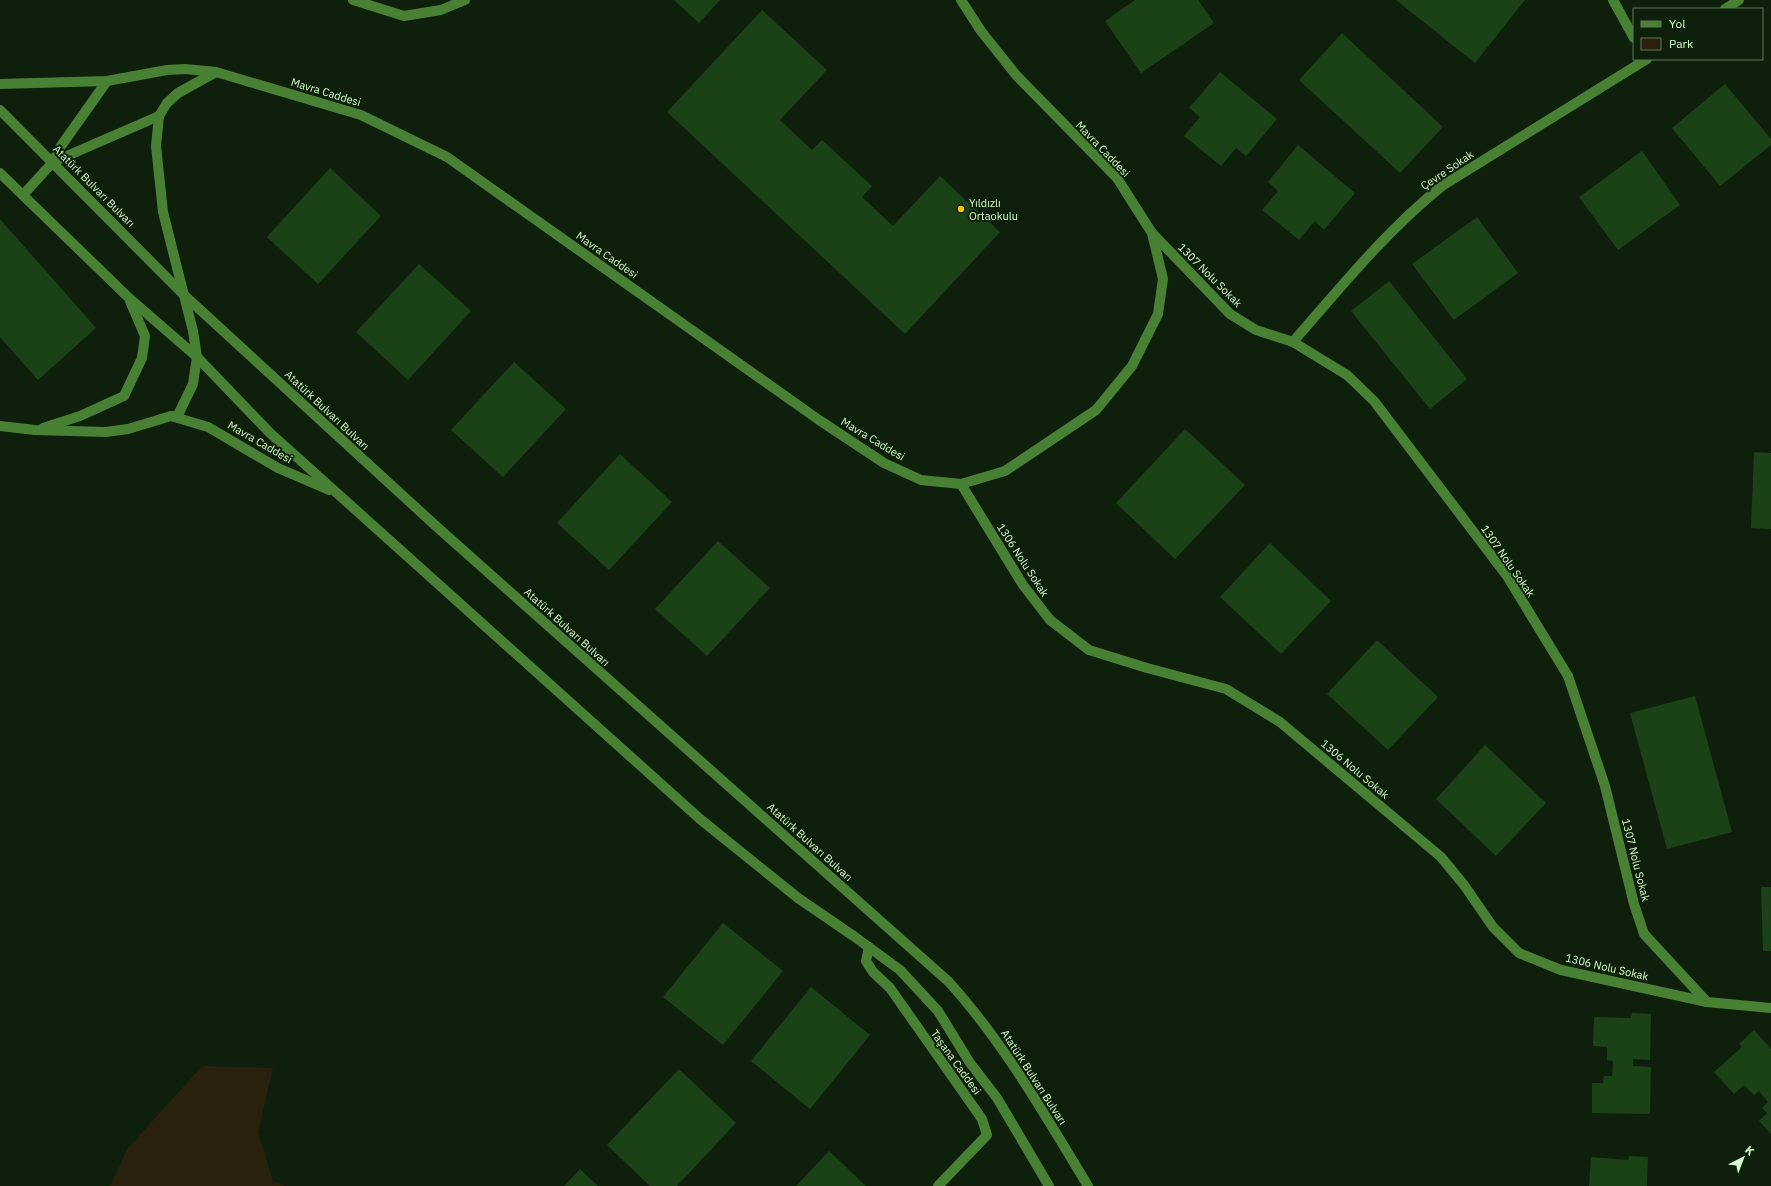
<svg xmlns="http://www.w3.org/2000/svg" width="1771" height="1186" font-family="'IBM Plex Sans',sans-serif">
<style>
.green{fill:#2a200e}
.building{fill:#1b4117}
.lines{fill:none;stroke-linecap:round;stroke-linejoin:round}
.minor{stroke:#498134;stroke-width:10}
.poi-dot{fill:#f5c300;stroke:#0e200b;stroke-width:1.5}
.labels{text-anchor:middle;stroke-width:4;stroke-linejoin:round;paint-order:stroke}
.street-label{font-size:11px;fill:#d4ffca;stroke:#0e200b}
.poi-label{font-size:11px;fill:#d4ffca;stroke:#0e200b;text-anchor:start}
</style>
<rect width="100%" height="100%" fill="#0e200b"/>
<!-- green -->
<polygon class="green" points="202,1066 273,1068 258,1132 273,1181 286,1186 110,1186 128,1148"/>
<!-- building -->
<g class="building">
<polygon points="674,0 720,0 699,23"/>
<polygon points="1135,0 1198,0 1214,23 1141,73 1105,21"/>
<polygon points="1396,0 1525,0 1475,63"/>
<polygon points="762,10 827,70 780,120 812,150 822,140 872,186 862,197 893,226 940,176 1000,232 905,334 667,112"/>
<polygon points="1342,33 1443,127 1400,173 1299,80"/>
<polygon points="1220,72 1277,119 1246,156 1236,148 1221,166 1184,136 1200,117 1189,108"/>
<polygon points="1725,84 1771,139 1771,145 1720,186 1672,128"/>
<polygon points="1298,145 1355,193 1324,230 1315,221 1299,240 1262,210 1278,191 1268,182"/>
<polygon points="1642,151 1680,205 1618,250 1579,197"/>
<polygon points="330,168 381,216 318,284 267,237"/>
<polygon points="1477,217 1518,273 1454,320 1412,264"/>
<polygon points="0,219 96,328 38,380 0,337"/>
<polygon points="419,264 471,311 408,380 356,332"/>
<polygon points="1389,281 1467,379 1430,409 1351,311"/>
<polygon points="514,362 566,409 503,477 451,430"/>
<polygon points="1185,429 1245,485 1175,559 1116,503"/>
<polygon points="1754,452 1771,453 1771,529 1751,528"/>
<polygon points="620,454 672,502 609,570 557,523"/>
<polygon points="718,541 770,588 707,656 655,609"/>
<polygon points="1270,543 1331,601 1281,654 1220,597"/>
<polygon points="1377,640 1438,697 1388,750 1327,694"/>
<polygon points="1695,696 1732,832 1667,849 1630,713"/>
<polygon points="1485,745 1546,803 1496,856 1436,799"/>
<polygon points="1761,887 1771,887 1771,951 1763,951"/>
<polygon points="723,923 783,971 723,1045 663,997"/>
<polygon points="811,987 870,1035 810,1109 751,1061"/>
<polygon points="1632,1013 1651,1014 1650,1060 1633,1059 1633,1066 1651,1067 1650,1114 1592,1113 1592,1083 1603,1083 1604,1076 1612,1076 1613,1061 1607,1060 1607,1047 1593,1046 1594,1017 1631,1018"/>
<polygon points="1754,1030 1771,1049 1771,1134 1759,1121 1767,1113 1762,1108 1768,1102 1759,1091 1754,1095 1744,1085 1734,1094 1714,1072 1742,1047 1739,1044"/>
<polygon points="679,1069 736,1123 677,1186 650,1186 607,1145"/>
<polygon points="829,1151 866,1186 796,1186"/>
<polygon points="1629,1156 1648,1157 1647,1186 1589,1186 1591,1157 1628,1160"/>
<polygon points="580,1169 598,1186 564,1186"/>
</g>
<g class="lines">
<!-- minor -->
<g class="minor">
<polyline points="353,0 404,16 441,10 465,0"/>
<polyline points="1613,0 1634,38"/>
<polyline points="1725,9 1739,0"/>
<polyline points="0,84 107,81 167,70 185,69 216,72 361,115 447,157 819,420 884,463 921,480 961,484 1005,471 1096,410 1132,366 1158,314 1163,279 1152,233 1117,178 1016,75 981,31 961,0"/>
<path d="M0,110l184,185 253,232 512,455c55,61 96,133 139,204"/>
<polyline points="53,162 159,116"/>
<polyline points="0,173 129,298 197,357 270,433 700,819 798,898 855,937 900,970 938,1011 970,1063 997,1098 1049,1186"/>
<polyline points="23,195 53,162 61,146 107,81"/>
<polyline points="1152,233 1230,314 1256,330 1293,342 1347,375 1374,401 1507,576 1568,676 1605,786 1634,904 1644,934 1707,1002"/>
<path d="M1293,342c47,-54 93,-111 149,-156l205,-127"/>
<polyline points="171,416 208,427 278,468 329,490"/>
<polyline points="0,426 35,430 106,432 128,429 171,416 177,417 193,384 197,357 193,331 163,212 156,146 159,116 167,103 178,93 216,72"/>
<polyline points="43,428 80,416 124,396 142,358 145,336 130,301"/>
<polyline points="961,484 1023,585 1050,620 1089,650 1147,668 1226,689 1280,722 1441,857 1464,885 1493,927 1519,953 1561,970 1707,1002 1771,1008"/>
<polyline points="869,947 866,961 873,972 890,988 982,1119 987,1135 938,1186"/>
</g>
</g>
<!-- markers -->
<circle class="poi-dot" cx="961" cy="209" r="4"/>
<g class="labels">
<!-- street labels -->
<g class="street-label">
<text transform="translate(326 92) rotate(17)" y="4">Mavra Caddesi</text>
<text transform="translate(1103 149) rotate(46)" y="4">Mavra Caddesi</text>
<text transform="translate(1447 170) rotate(-34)" y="4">Çevre Sokak</text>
<text transform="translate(94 186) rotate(45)" y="4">Atatürk Bulvarı Bulvarı</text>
<text transform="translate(607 255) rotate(35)" y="4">Mavra Caddesi</text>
<text transform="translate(1210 275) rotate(45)" y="4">1307 Nolu Sokak</text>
<text transform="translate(327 410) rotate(43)" y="4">Atatürk Bulvarı Bulvarı</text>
<text transform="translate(873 439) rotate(31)" y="4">Mavra Caddesi</text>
<text transform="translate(260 442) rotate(30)" y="4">Mavra Caddesi</text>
<text transform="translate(1023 560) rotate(57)" y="4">1306 Nolu Sokak</text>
<text transform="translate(1508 561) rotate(55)" y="4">1307 Nolu Sokak</text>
<text transform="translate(567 627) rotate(42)" y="4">Atatürk Bulvarı Bulvarı</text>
<text transform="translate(1355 769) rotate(40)" y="4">1306 Nolu Sokak</text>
<text transform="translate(810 842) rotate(42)" y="4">Atatürk Bulvarı Bulvarı</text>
<text transform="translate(1636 860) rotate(76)" y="4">1307 Nolu Sokak</text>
<text transform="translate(1607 967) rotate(13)" y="4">1306 Nolu Sokak</text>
<text transform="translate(956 1062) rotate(54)" y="4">Taşana Caddesi</text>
<text transform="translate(1034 1077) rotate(57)" y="4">Atatürk Bulvarı Bulvarı</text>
</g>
<!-- poi labels -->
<g class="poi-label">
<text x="969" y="207">Yıldızlı<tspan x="969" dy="13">Ortaokulu</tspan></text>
</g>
</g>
<!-- legend -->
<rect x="1633" y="8" width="130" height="52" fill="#0e200b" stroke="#5d7957"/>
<rect x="1641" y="21" width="20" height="6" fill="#498134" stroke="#5d7957"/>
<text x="1669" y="28" font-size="12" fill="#d4ffca">Yol</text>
<rect x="1641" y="38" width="20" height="12" fill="#2a200e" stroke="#5d7957"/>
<text x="1669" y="48" font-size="12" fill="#d4ffca">Park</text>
<!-- north arrow -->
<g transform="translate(1743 1158) rotate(42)" stroke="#0e200b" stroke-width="3" paint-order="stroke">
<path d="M0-3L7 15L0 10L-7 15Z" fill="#d4ffca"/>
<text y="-6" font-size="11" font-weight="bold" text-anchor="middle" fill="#d4ffca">K</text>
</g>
</svg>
